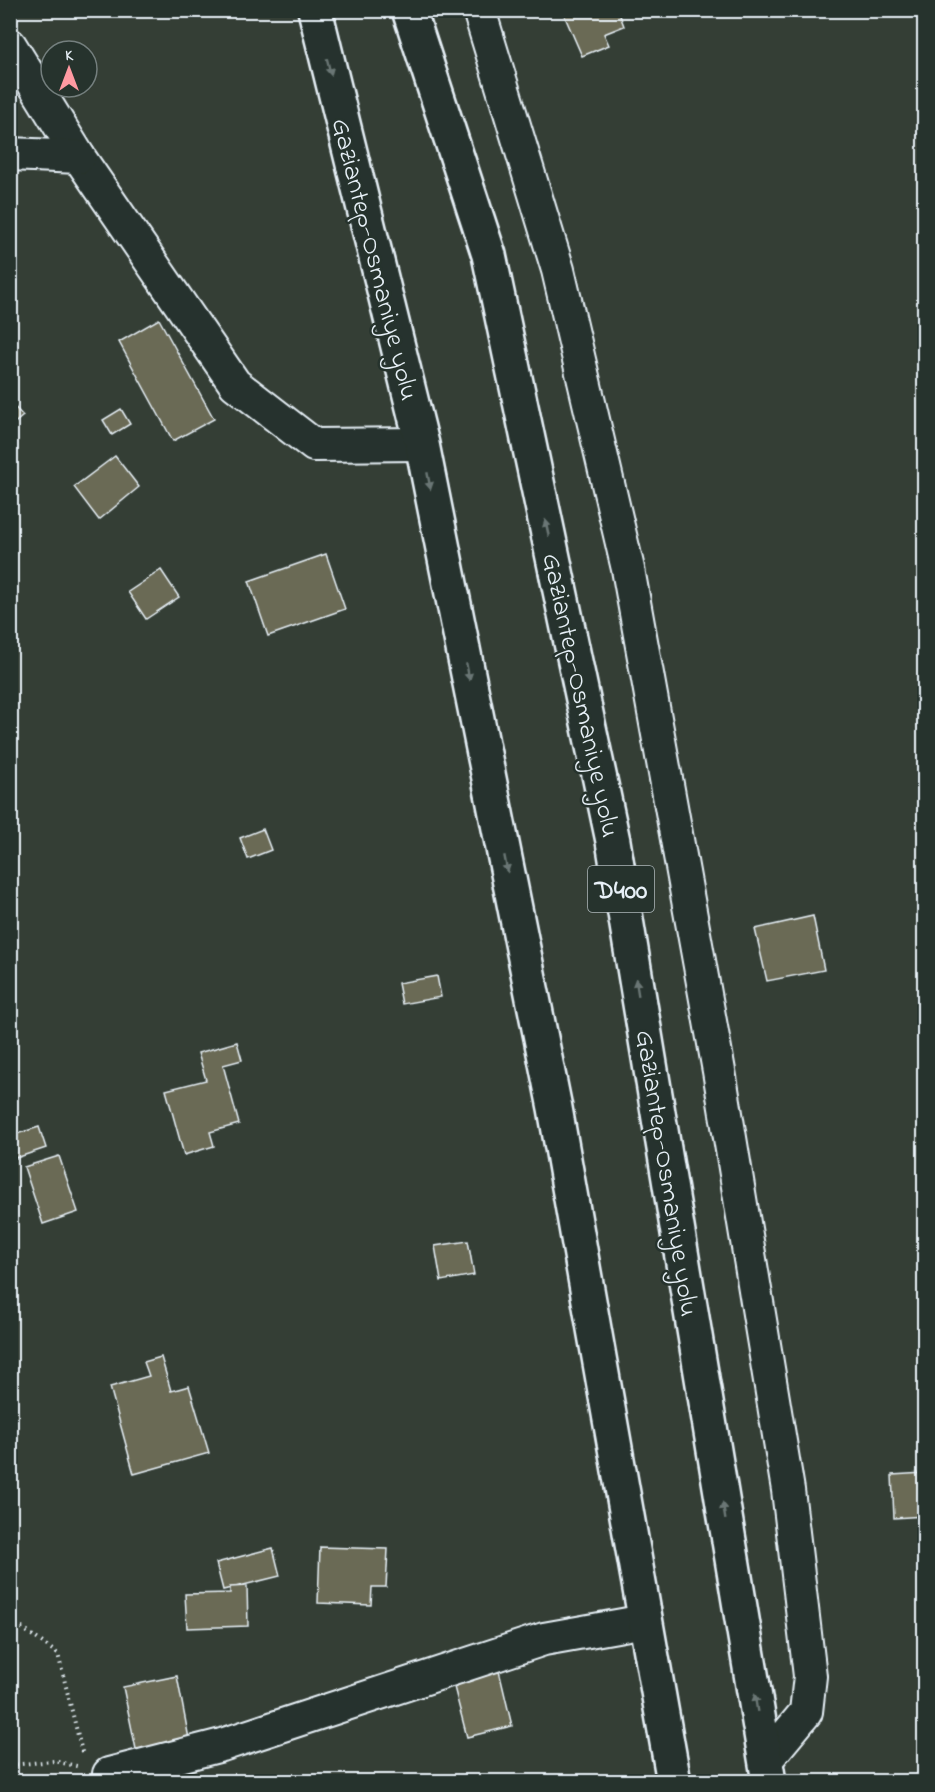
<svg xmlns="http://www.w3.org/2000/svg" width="935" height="1792" font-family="'Indie Flower',sans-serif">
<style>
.building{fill:#6a6a55;stroke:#e8f1f8;stroke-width:1.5}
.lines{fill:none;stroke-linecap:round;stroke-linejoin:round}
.street-casing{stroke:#e8f1f8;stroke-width:36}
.highway-casing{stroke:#e8f1f8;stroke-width:38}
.path{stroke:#e8f1f8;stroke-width:4;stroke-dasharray:1.5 4.5;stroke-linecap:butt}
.street{stroke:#26332d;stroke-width:32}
.highway{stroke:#26332d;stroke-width:33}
.oneway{fill:#6a7674}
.labels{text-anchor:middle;stroke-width:5;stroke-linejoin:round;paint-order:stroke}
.shield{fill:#26332d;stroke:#aeb8bb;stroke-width:1.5}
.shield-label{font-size:26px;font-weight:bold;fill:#e8f1f8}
.street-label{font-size:27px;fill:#e8f1f8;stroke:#26332d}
</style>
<rect width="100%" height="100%" fill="#343e35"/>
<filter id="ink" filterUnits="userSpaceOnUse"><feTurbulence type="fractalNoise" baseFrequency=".0167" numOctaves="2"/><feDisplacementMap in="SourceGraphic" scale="12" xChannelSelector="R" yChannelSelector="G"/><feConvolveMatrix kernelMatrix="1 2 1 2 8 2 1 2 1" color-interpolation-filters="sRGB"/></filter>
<g filter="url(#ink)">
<!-- building -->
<g class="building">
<polygon points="562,10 618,10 624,26 604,34 609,45 582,56"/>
<polygon points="159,319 214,419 173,441 119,342"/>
<polygon points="10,402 23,416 10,427"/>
<polygon points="121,409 130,424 112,435 103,420"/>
<polygon points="115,456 139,487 99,520 74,487"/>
<polygon points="326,554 345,609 268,636 249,581"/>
<polygon points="161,570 179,597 146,619 128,592"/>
<polygon points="263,829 271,850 248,859 240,838"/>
<polygon points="813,916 824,970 767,981 755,929"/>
<polygon points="437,976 441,997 402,1004 398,983"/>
<polygon points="237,1042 242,1060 223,1065 239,1124 210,1132 214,1146 184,1155 166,1090 206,1080 198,1053"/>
<polygon points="39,1127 46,1148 16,1158 10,1136"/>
<polygon points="59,1156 78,1212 43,1224 24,1167"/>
<polygon points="468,1241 474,1275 441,1281 435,1246"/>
<polygon points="161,1357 171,1391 189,1386 209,1453 134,1474 110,1387 149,1376 144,1362"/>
<polygon points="924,1473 924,1516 894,1518 892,1475"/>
<polygon points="320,1547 388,1549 386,1587 372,1587 371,1605 318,1603"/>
<polygon points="273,1548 280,1576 223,1590 216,1563"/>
<polygon points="247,1586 248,1626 187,1628 185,1594 230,1593 230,1587"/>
<polygon points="499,1671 512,1726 467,1737 453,1683"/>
<polygon points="177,1676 190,1744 137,1754 123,1687"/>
</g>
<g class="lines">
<defs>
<g id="street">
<polyline points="479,10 558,270 628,569 719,1071 788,1490 810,1676 806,1712 766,1760"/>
<polyline points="10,45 79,157 235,384 314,445 422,444"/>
<polyline points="10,154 79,157"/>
<polyline points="109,1774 222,1745 544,1639 645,1621"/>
</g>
<g id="highway">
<polyline points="315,10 422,444 555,1108 674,1782"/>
<polyline points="409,10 489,255 613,841 769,1782"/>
</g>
</defs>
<!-- street casing -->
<use href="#street" class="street-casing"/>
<!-- highway casing -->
<use href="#highway" class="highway-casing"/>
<!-- path -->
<g class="path">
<polyline points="10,1626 22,1628 58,1654 83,1756"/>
<polyline points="10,1765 54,1761 81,1767"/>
</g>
<!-- street -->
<use href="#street" class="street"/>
<!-- highway -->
<use href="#highway" class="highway"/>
</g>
<!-- one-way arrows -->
<defs><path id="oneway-solid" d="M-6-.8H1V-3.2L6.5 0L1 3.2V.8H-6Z" transform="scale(1.5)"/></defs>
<g class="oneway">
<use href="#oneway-solid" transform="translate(329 67) rotate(76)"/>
<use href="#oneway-solid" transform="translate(429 481) rotate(79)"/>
<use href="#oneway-solid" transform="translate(547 528) rotate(-102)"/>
<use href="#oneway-solid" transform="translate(468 672) rotate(79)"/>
<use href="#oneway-solid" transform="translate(506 864) rotate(79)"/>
<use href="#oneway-solid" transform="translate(637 987) rotate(-99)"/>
<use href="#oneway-solid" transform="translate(724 1511) rotate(-99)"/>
<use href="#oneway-solid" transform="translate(756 1703) rotate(-99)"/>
</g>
</g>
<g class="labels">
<!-- shield labels -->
<rect class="shield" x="588" y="866" width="66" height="46" rx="4.5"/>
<g class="shield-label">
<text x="621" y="898">D400</text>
</g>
<!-- street labels -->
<g class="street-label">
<text transform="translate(376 259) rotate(76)" y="9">Gaziantep-Osmaniye yolu</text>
<text transform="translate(582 695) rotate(78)" y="9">Gaziantep-Osmaniye yolu</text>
<text transform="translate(668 1173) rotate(81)" y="9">Gaziantep-Osmaniye yolu</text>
</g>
</g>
<!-- margin -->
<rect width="935" height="1792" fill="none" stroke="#26332d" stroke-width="36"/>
<rect x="18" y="18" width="899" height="1756" fill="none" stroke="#e8f1f8" stroke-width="2" filter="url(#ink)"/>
<!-- north arrow -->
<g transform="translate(69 69)"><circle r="28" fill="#26332d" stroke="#747f7e" stroke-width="1.5"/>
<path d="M0-4.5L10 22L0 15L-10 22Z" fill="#ff9aa2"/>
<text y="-9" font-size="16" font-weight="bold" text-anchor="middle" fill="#e8f1f8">K</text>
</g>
</svg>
